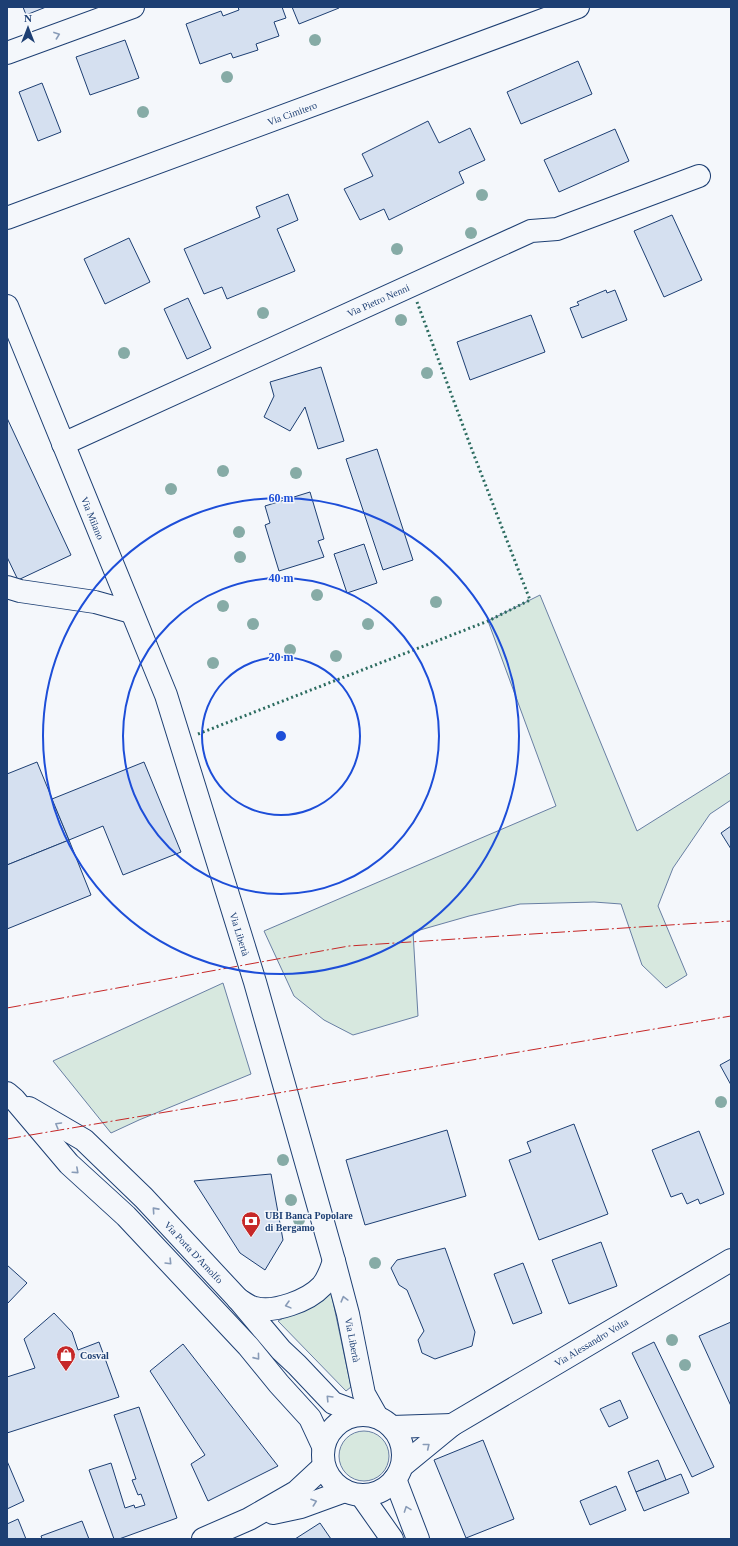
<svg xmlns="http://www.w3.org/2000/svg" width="738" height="1546" font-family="'Times New Roman',serif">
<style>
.green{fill:#d7e8df;stroke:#687fa3}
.building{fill:#d5e0f0;stroke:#1d3f73}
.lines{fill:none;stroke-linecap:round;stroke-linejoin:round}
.minor-casing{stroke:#1d3f73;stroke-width:24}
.major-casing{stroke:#1d3f73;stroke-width:24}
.minor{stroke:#f4f7fb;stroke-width:22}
.major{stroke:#f4f7fb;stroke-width:22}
.hedge{stroke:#2c6c60;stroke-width:3;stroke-dasharray:2 3;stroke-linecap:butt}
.power{stroke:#c62828;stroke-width:1;stroke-dasharray:14 3 2 3;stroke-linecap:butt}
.tree{fill:#86aba6}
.oneway{stroke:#889bb7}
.ring{fill:none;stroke:#1d4ed8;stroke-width:2}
.labels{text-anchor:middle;stroke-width:3;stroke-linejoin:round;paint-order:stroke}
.street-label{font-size:10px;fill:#1d3f73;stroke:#f4f7fb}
.poi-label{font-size:10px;font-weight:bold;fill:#1d3f73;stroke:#f4f7fb;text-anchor:start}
.centre{fill:#1d4ed8;stroke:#f4f7fb;stroke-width:2}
.ring-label{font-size:12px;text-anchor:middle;font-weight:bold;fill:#1d4ed8;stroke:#f4f7fb;stroke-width:3;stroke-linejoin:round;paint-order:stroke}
</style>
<rect width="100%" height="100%" fill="#f4f7fb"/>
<!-- green -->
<g class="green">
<polygon points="540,595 637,831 731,772 731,800 710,814 673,868 658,906 687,975 666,988 642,965 621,904 594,902 520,904 469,916 413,932 418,1016 353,1035 324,1020 294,996 264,931 556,806 488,621"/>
<polygon points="223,983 251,1074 139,1120 111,1133 53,1061"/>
<polygon points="331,1292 351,1387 346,1391 278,1321"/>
<circle cx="364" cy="1456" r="25"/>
</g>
<!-- building -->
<g class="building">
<polygon points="23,7 46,7 26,15"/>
<polygon points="238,7 282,7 286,18 274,22 279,36 256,44 258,50 233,58 231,53 200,64 186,24 221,11 223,16 239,10"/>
<polygon points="292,7 339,7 339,8 299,24"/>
<polygon points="125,40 139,78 90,95 76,57"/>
<polygon points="578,61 592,94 521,124 507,92"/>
<polygon points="42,83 61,132 38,141 19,92"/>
<polygon points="428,121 439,143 470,128 485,160 459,172 464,183 389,220 384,209 360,220 344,189 373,176 362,154"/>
<polygon points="615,129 629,161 559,192 544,160"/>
<polygon points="288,194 298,220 277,229 295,271 227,299 222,287 204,294 184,249 260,217 256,207"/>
<polygon points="672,215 702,280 664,297 634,231"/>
<polygon points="129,238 150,282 105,304 84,259"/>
<polygon points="606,290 607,293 615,290 627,320 582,338 570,308 579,305 577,302"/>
<polygon points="188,298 211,348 187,359 164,309"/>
<polygon points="531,315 545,352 470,380 457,342"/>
<polygon points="321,367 344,441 318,449 305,407 290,431 264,417 274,396 270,382"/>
<polygon points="7,418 71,555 18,580 7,557"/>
<polygon points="377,449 413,560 383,570 346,459"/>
<polygon points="310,492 324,539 318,541 324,557 279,571 265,525 270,523 265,506"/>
<polygon points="364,544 377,583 347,593 334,554"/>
<polygon points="37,762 69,840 7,865 7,774"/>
<polygon points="144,762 181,852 123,875 103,826 69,840 52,799"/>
<polygon points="731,826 731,849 721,833"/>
<polygon points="69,840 91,895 7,929 7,865"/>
<polygon points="731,1059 731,1085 720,1065"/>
<polygon points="574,1124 608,1214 539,1240 509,1160 531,1152 527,1142"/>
<polygon points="447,1130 466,1196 365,1225 346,1160"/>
<polygon points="699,1131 724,1194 700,1204 698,1199 687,1204 682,1193 671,1197 652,1150"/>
<polygon points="271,1174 283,1240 265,1270 240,1253 194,1181"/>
<polygon points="601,1242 617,1286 569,1304 552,1260"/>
<polygon points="445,1248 475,1332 472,1346 435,1359 422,1353 418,1340 424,1331 407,1290 399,1285 391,1268 397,1260"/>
<polygon points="523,1263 542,1313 513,1324 494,1274"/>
<polygon points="7,1265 27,1283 7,1304"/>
<polygon points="54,1313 72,1332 78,1350 99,1342 119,1397 7,1433 7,1377 35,1368 24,1339"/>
<polygon points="731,1322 731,1406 699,1336"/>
<polygon points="654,1342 714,1467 692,1477 632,1353"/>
<polygon points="183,1344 278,1466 208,1501 191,1464 205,1455 150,1371"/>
<polygon points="620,1400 628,1418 609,1427 600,1409"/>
<polygon points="139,1407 177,1518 119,1539 114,1539 89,1470 111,1463 125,1508 134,1505 135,1508 145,1505 141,1494 138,1495 132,1480 136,1479 114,1415"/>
<polygon points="483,1440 514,1519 466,1538 434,1460"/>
<polygon points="658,1460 666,1480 636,1492 628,1472"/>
<polygon points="7,1461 24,1501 7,1509"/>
<polygon points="681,1474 689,1493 644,1511 636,1492"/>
<polygon points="616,1486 626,1510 590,1525 580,1501"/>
<polygon points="18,1519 26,1539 7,1539 7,1524"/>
<polygon points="82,1521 89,1539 42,1539 41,1536"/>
<polygon points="320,1523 331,1539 295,1539"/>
</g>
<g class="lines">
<defs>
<g id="minor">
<polyline points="7,53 133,7"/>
<polyline points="7,218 578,7"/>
<polyline points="7,306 166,695 255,982 334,1261 348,1314 364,1394 377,1417"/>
<polyline points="63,444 531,231 557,229 699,176"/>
<polyline points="7,587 20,591 95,602 131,612"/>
<path d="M238,1299c5,3 11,8 17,9 19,5 53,-7 67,-22 6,-7 9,-16 12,-25"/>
<polyline points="392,1427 452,1425"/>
<polyline points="402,1466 452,1425 731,1260"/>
<polyline points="273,1513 301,1507 345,1491"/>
<polyline points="203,1539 249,1519 296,1492 324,1466"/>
</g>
<g id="major">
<polyline points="7,1093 14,1099 69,1164 126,1216 248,1346 279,1384 310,1418 323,1446"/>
<polyline points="29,1108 84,1140 144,1198 238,1299 281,1350 297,1365 333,1403 363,1414"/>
<circle cx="363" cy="1455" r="40"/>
<polyline points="395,1479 418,1539"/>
<polyline points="361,1495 392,1539"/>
</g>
</defs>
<!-- minor casing -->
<use href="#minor" class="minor-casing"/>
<!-- major casing -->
<use href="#major" class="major-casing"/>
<!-- minor -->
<use href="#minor" class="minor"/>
<!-- major -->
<use href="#major" class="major"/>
<!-- hedge -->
<polyline class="hedge" points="198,734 488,621 530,600 472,450 417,302"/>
<!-- power -->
<g class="power">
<polyline points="7,1008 349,946 731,921"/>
<polyline points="7,1139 731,1016"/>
</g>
</g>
<!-- trees -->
<g class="tree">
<circle cx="315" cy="40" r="6"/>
<circle cx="227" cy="77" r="6"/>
<circle cx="143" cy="112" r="6"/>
<circle cx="482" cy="195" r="6"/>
<circle cx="471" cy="233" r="6"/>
<circle cx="397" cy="249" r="6"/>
<circle cx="263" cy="313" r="6"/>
<circle cx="401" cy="320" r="6"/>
<circle cx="124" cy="353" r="6"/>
<circle cx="427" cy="373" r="6"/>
<circle cx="223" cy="471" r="6"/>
<circle cx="296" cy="473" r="6"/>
<circle cx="171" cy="489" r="6"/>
<circle cx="239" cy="532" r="6"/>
<circle cx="240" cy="557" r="6"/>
<circle cx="317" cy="595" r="6"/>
<circle cx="436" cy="602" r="6"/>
<circle cx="223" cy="606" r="6"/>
<circle cx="253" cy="624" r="6"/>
<circle cx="368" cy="624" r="6"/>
<circle cx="290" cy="650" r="6"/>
<circle cx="336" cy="656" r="6"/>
<circle cx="213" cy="663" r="6"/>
<circle cx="721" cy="1102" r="6"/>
<circle cx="283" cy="1160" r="6"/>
<circle cx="291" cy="1200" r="6"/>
<circle cx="299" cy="1220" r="6"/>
<circle cx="375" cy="1263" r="6"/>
<circle cx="672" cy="1340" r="6"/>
<circle cx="685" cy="1365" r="6"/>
</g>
<!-- one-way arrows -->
<defs><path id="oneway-chevron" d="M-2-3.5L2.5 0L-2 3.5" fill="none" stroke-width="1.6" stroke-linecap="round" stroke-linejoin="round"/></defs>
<g class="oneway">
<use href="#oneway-chevron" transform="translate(57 35) rotate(-20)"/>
<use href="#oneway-chevron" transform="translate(58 1125) rotate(-150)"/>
<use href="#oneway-chevron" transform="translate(76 1171) rotate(42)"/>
<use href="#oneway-chevron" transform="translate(155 1210) rotate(-132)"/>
<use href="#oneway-chevron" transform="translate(169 1262) rotate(46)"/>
<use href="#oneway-chevron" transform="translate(344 1299) rotate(-105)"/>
<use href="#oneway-chevron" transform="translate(288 1305) rotate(165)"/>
<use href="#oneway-chevron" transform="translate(257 1357) rotate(51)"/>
<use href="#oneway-chevron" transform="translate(329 1398) rotate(-134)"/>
<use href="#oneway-chevron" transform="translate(427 1446) rotate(-39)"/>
<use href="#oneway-chevron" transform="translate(314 1502) rotate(-19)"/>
<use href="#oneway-chevron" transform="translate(407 1509) rotate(-110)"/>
</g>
<!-- distance rings -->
<g class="ring">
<circle cx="281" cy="736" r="79"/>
<circle cx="281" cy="736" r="158"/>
<circle cx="281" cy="736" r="238"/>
</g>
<!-- icons -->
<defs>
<symbol id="bank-pin" viewBox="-11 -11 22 30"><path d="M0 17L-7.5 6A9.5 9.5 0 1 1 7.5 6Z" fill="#c62828" stroke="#f4f7fb"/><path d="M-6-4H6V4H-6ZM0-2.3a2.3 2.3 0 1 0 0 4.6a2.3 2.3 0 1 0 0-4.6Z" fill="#fff"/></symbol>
<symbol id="shop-pin" viewBox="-11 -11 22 30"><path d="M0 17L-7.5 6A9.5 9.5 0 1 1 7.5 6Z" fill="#c62828" stroke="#f4f7fb"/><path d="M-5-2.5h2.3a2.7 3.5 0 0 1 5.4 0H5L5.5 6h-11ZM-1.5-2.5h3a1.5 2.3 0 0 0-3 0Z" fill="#fff"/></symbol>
</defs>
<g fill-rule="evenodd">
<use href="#bank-pin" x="240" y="1210" width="22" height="30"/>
<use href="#shop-pin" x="55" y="1344" width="22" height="30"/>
</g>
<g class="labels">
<!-- street labels -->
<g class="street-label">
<text transform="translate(292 113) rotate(-20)" y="4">Via Cimitero</text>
<text transform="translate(378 300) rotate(-24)" y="4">Via Pietro Nenni</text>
<text transform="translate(93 518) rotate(68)" y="4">Via Milano</text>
<text transform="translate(240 934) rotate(73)" y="4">Via Libertà</text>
<text transform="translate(194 1252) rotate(47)" y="4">Via Porta D'Arnolfo</text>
<text transform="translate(353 1340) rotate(79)" y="4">Via Libertà</text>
<text transform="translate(591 1342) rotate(-31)" y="4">Via Alessandro Volta</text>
</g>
<!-- poi labels -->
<g class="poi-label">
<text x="265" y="1219">UBI Banca Popolare<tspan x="265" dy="12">di Bergamo</tspan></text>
<text x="80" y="1359">Cosval</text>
</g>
</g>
<circle cx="281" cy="736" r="6" class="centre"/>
<g class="ring-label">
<text x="281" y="502">60 m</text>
<text x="281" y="582">40 m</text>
<text x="281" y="661">20 m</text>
</g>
<!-- border -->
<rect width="738" height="1546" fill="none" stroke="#1d3f73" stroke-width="16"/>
<!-- north arrow -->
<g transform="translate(28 28)" stroke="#f4f7fb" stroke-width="3" paint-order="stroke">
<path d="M0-3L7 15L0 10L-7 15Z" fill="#1d3f73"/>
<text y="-6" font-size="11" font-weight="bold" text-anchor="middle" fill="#1d3f73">N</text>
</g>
</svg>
